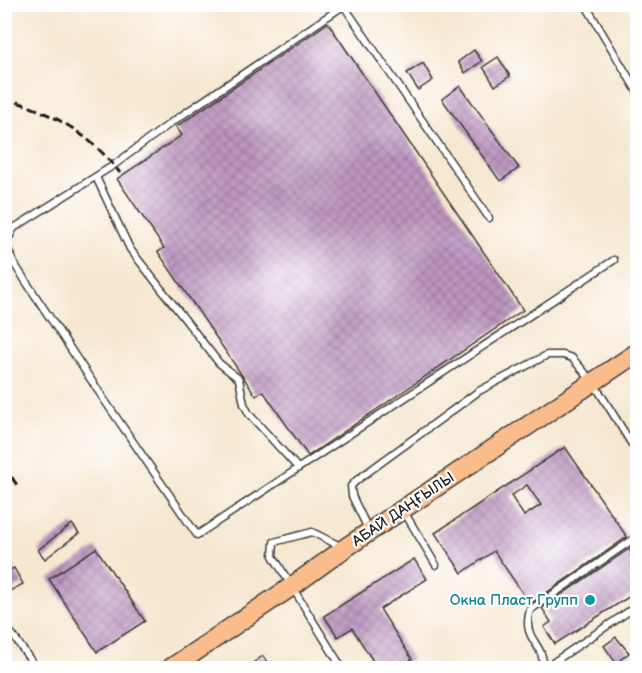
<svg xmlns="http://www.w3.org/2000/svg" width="642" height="673" font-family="'Balsamiq Sans',sans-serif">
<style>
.building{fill:url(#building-cross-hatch);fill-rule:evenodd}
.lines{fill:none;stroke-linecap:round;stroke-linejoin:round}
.lane-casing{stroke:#3d3a37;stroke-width:9}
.primary-casing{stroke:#3d3a37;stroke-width:21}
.lane{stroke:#fff;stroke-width:6}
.primary{stroke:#fabc8b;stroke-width:18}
.rail{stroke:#1c1c1c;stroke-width:3;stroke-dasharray:9 4.5;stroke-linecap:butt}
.culture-dot{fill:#0f9aa8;stroke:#fff;stroke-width:2}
.labels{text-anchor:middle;stroke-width:4.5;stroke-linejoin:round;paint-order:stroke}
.street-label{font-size:15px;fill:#1c1c1c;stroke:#fff}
.culture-label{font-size:15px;fill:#0d838f;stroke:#fff;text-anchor:end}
</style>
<defs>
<pattern id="building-cross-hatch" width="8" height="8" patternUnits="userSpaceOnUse" patternTransform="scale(1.5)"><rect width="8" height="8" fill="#be96c1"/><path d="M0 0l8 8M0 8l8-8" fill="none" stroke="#9a7a9c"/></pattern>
</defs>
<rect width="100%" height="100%" fill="#fff"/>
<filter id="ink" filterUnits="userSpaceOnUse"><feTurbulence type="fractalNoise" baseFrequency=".0167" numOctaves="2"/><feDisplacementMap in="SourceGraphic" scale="12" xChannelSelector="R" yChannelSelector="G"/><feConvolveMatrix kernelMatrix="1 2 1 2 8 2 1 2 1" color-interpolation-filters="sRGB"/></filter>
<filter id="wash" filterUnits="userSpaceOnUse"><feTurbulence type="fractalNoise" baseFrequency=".008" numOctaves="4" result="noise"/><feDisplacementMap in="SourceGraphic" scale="24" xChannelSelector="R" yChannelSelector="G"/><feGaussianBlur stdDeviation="1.35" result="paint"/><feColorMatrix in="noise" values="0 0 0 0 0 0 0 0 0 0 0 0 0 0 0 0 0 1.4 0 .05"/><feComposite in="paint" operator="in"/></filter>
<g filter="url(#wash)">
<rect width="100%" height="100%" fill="#f5e7d0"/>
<g id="blocks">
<!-- building -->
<g class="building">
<polygon points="328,23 523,310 308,456 263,391 256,396 158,252 164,248 117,179 182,135 176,127"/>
<polygon points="474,50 482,61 465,73 458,62"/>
<polygon points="498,57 510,76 495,86 483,67"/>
<polygon points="423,63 433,80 418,90 407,73"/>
<polygon points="460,86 519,168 500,181 442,99"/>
<path d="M565,447l62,90 -97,67 -36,-53 -32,22 -27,-40zM527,485l14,20 -17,11 -13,-20z"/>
<polygon points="72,524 79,533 45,559 38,550"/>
<polygon points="96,548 145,621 97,652 49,579"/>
<polygon points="629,549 638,562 638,591 555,644 544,627 551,622 542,608"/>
<polygon points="414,559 427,579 380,609 412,659 397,669 378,669 352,628 338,637 324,616"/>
<polygon points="14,568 23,584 4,594 4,573"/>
<polygon points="616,637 629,653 616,663 604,646"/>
<polygon points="263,656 271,669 244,669"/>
</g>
</g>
</g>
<g filter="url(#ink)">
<use href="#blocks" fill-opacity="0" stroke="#3d3a37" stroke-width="1.5"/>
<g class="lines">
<defs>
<g id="lane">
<polyline points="346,4 172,122 114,165 14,228 6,243 13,262 103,398 197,535 614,260"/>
<polyline points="585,4 638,93"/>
<polyline points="344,6 489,218"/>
<polyline points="96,177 130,249 219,363 239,379 244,404 249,414 298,468"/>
<polyline points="403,510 436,565"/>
<polyline points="368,529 352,496 351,486 357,480 479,391 547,355 563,355 572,358 593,382 638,454"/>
<polyline points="342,547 312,532 274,542 273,556 342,668"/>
<polyline points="4,630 12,634 36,668"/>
<path d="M543,668c2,-26 -22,-27 -13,-58l108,-74"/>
<polyline points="545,668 638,605"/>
</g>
<polyline id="primary" points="171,668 291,587 345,548 638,352"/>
</defs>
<!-- lane casing -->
<use href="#lane" class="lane-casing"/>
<!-- primary casing -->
<use href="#primary" class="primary-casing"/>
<!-- lane -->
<use href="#lane" class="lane"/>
<!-- primary -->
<use href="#primary" class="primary"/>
<!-- rail -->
<g class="rail">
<path d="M4,98c48,14 85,35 116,75"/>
<polyline points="4,466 19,488"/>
</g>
</g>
</g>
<!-- markers -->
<circle class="culture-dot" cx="590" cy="600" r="6"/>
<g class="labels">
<!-- street labels -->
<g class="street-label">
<text transform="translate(403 509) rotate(-34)" y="5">АБАЙ ДАҢҒЫЛЫ</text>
</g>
<!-- culture labels -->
<g class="culture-label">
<text x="578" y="605">Окна Пласт Групп</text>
</g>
</g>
<!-- margin -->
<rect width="642" height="673" fill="none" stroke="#fff" stroke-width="24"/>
</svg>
